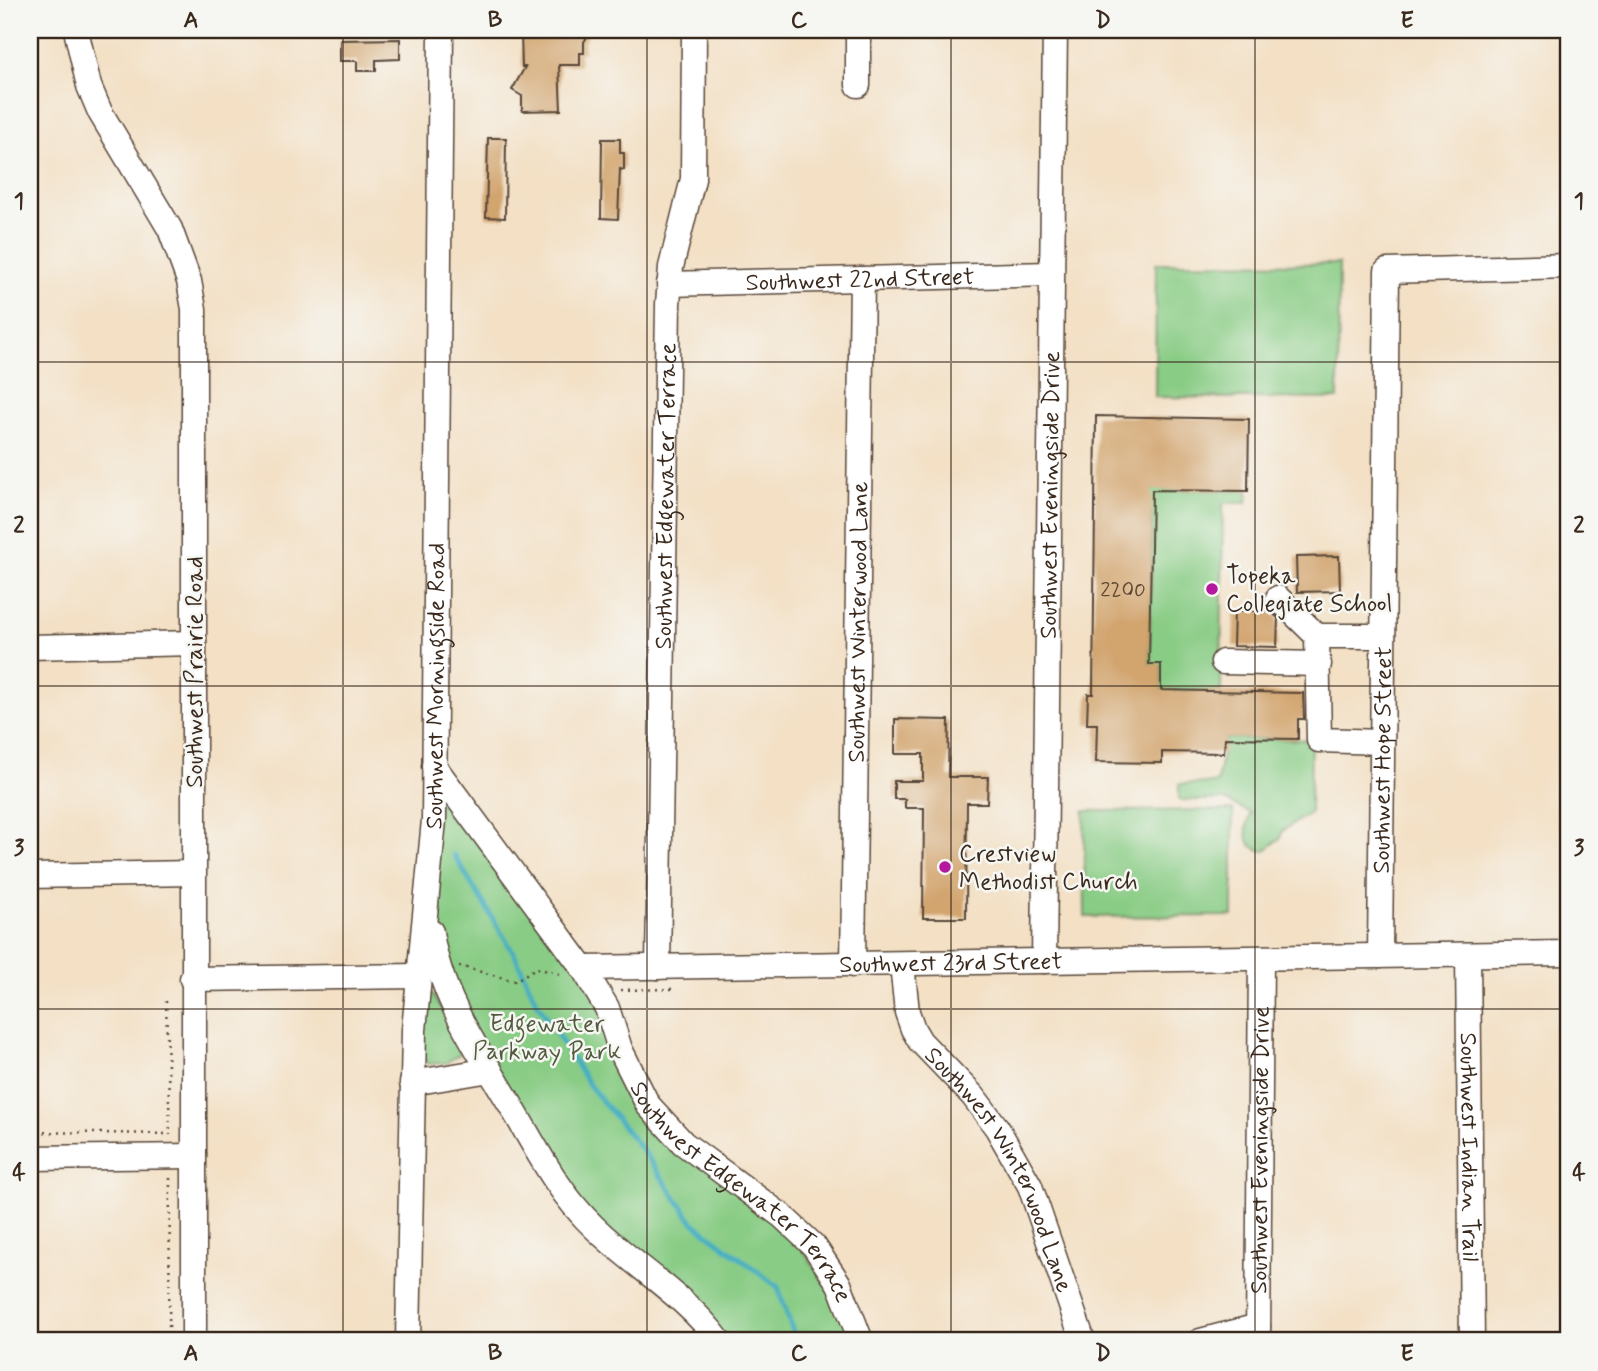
<svg xmlns="http://www.w3.org/2000/svg" width="1598" height="1371" font-family="Mynerve,sans-serif">
<style>
.green{fill:#89cc85;stroke:#627b52;stroke-width:2}
.lines{fill:none;stroke-linecap:round;stroke-linejoin:round}
.stream{stroke:#43adc2;stroke-width:5}
.building{fill:#d2a46e}
.minor-casing{stroke:#574537;stroke-width:27}
.path{stroke:#574537;stroke-width:2.5;stroke-dasharray:2 5;stroke-linecap:butt}
.minor{stroke:#fff;stroke-width:24}
.grid{fill:none;stroke:#3b2a1e;stroke-width:2;stroke-opacity:0.55}
.poi-dot{fill:#b5179e;stroke:#f6f6f2;stroke-width:2.5}
.labels{text-anchor:middle;stroke-width:5;stroke-linejoin:round;paint-order:stroke}
.number-label{font-size:21px;fill:#614832}
.street-label{font-size:24px;fill:#3b2a1e;stroke:#f6f6f2}
.poi-label{font-size:24px;fill:#3b2a1e;stroke:#f6f6f2;text-anchor:start}
.park-label{font-size:24px;fill:#525b3d;stroke:#f6f6f2}
.neatline{fill:none;stroke:#3b2a1e;stroke-width:2.5}
.grid-label{font-size:23px;text-anchor:middle;font-weight:bold;fill:#3b2a1e}
</style>
<rect width="100%" height="100%" fill="#f6f6f2"/>
<filter id="ink" filterUnits="userSpaceOnUse"><feTurbulence type="fractalNoise" baseFrequency=".0143" numOctaves="2"/><feDisplacementMap in="SourceGraphic" scale="14" xChannelSelector="R" yChannelSelector="G"/><feConvolveMatrix kernelMatrix="1 2 1 2 8 2 1 2 1" color-interpolation-filters="sRGB"/></filter>
<filter id="wash" filterUnits="userSpaceOnUse"><feTurbulence type="fractalNoise" baseFrequency=".00686" numOctaves="4" result="noise"/><feDisplacementMap in="SourceGraphic" scale="28" xChannelSelector="R" yChannelSelector="G"/><feGaussianBlur stdDeviation="1.57" result="paint"/><feColorMatrix in="noise" values="0 0 0 0 0 0 0 0 0 0 0 0 0 0 0 0 0 1.4 0 .05"/><feComposite in="paint" operator="in"/></filter>
<g filter="url(#wash)">
<rect width="100%" height="100%" fill="#f3e0c5"/>
<!-- green -->
<g class="green">
<polygon points="1156,263 1339,264 1338,399 1155,397"/>
<polygon points="1138,489 1248,491 1247,503 1223,503 1221,691 1161,690 1161,665 1149,664 1152,514"/>
<path d="M1225,738l86,2 -1,73 -28,18 -2,8 -16,12c-22,-4 -19,-22 -13,-38l-27,-13h-45v-16l38,-1z"/>
<polygon points="434,766 583,968 648,1105 782,1216 861,1341 719,1341 592,1226 456,1011 428,890"/>
<polygon points="1233,810 1233,916 1085,917 1084,811"/>
<polygon points="431,992 461,1039 460,1054 446,1063 428,1064 420,1053 425,995"/>
</g>
<g class="lines">
<!-- stream -->
<polyline class="stream" points="454,855 515,955 536,1001 589,1085 643,1151 694,1223 778,1287 796,1341"/>
</g>
<g id="blocks">
<!-- building -->
<g class="building">
<polygon points="528,30 591,30 584,42 584,53 580,53 580,65 559,65 561,110 522,111 522,96 512,90 525,67 522,67 521,34 529,34"/>
<polygon points="400,39 400,59 376,60 376,71 357,71 357,61 340,61 340,40"/>
<polygon points="488,138 506,138 505,218 486,217"/>
<polygon points="602,139 620,139 620,153 624,153 624,170 620,169 618,219 601,218"/>
<polygon points="1096,416 1249,419 1248,491 1152,490 1149,664 1161,664 1161,690 1303,693 1304,719 1298,719 1298,739 1225,738 1224,753 1162,752 1162,763 1096,762 1097,724 1087,724 1088,694 1093,694"/>
<polygon points="1339,556 1340,591 1297,592 1296,557"/>
<polygon points="1234,611 1270,611 1278,618 1277,647 1233,646"/>
<polygon points="895,719 949,720 948,777 988,777 987,803 967,803 966,918 923,918 924,808 905,808 905,799 894,799 894,781 923,781 923,754 895,754"/>
</g>
</g>
</g>
<g filter="url(#ink)">
<use href="#blocks" fill-opacity="0" stroke="#574537" stroke-width="2"/>
<g class="lines">
<defs>
<g id="minor">
<polyline points="76,30 89,86 100,112 170,229 189,281 194,309 194,1341"/>
<polyline points="858,85 858,30"/>
<path id="s1" d="M669,284l382,-10"/>
<polyline points="1278,598 1317,636 1383,636"/>
<polyline points="1317,636 1319,740 1382,742"/>
<polyline points="30,647 194,643"/>
<polyline points="1223,662 1319,664"/>
<path id="s2" d="M434,766l149,202 24,40 13,41 28,56 35,38 99,73 32,30 25,38 22,57"/>
<polyline points="30,876 193,873"/>
<path d="M431,932c9,66 49,121 82,177 24,41 46,85 81,118 41,40 91,68 125,114"/>
<path id="s3" d="M1468,955l4,386"/>
<path id="s4" d="M1380,956l7,-685 181,-5"/>
<path id="s5" d="M1044,961l11,-931"/>
<path id="s6" d="M902,964l5,48 6,17 7,12 53,55 24,32 33,58 53,155"/>
<path id="s7" d="M853,965l9,-686"/>
<path id="s8" d="M658,967l10,-663 3,-37 22,-88 1,-149"/>
<path id="s9" d="M583,968l985,-15"/>
<polyline points="192,979 419,976"/>
<polyline points="412,1083 490,1070"/>
<polyline points="30,1158 194,1156"/>
<path id="s10" d="M408,1341l6,-311 20,-210 7,-790"/>
<polyline points="1200,1341 1258,1326"/>
<path id="s11" d="M1258,1341l3,-383"/>
</g>
</defs>
<!-- minor casing -->
<use href="#minor" class="minor-casing"/>
<!-- path -->
<g class="path">
<polyline points="459,966 515,981 536,968 561,974"/>
<polyline points="621,990 674,989"/>
<polyline points="166,1001 170,1135"/>
<polyline points="30,1132 170,1134"/>
<polyline points="169,1341 170,1177"/>
</g>
<!-- minor -->
<use href="#minor" class="minor"/>
</g>
</g>
<!-- grid -->
<path class="grid" d="M343,30v1311M647,30v1311M951,30v1311M1255,30v1311M30,362h1538M30,686h1538M30,1009h1538"/>
<!-- markers -->
<g class="poi-dot">
<circle cx="1212" cy="589" r="7"/>
<circle cx="945" cy="867" r="7"/>
</g>
<g class="labels">
<!-- number labels -->
<g class="number-label">
<text x="1123" y="596">2200</text>
</g>
<!-- street labels -->
<g class="street-label">
<text dy="8" stroke="none"><textPath href="#s1" startOffset="191">Southwest 22nd Street</textPath></text>
<text dy="8" stroke="none"><textPath href="#s5" startOffset="466">Southwest Eveningside Drive</textPath></text>
<text dy="8" stroke="none"><textPath href="#s8" startOffset="471">Southwest Edgewater Terrace</textPath></text>
<text dy="8" stroke="none"><textPath href="#s7" startOffset="343">Southwest Winterwood Lane</textPath></text>
<text transform="translate(194 672) rotate(-90)" y="8">Southwest Prairie Road</text>
<text dy="8" stroke="none"><textPath href="#s10" startOffset="656">Southwest Morningside Road</textPath></text>
<text dy="8" stroke="none"><textPath href="#s4" startOffset="196">Southwest Hope Street</textPath></text>
<text dy="8" stroke="none"><textPath href="#s9" startOffset="368">Southwest 23rd Street</textPath></text>
<text dy="8" stroke="none"><textPath href="#s3" startOffset="192">Southwest Indian Trail</textPath></text>
<text dy="8" stroke="none"><textPath href="#s11" startOffset="191">Southwest Eveningside Drive</textPath></text>
<text dy="8" stroke="none"><textPath href="#s6" startOffset="234">Southwest Winterwood Lane</textPath></text>
<text dy="8" stroke="none"><textPath href="#s2" startOffset="532">Southwest Edgewater Terrace</textPath></text>
</g>
<!-- poi labels -->
<g class="poi-label">
<text x="1226" y="583">Topeka<tspan x="1226" dy="28">Collegiate School</tspan></text>
<text x="959" y="861">Crestview<tspan x="959" dy="28">Methodist Church</tspan></text>
</g>
<!-- park labels -->
<g class="park-label">
<text x="547" y="1031">Edgewater<tspan x="547" dy="28">Parkway Park</tspan></text>
</g>
</g>
<!-- margin -->
<rect width="1598" height="1371" fill="none" stroke="#f6f6f2" stroke-width="77"/>
<rect x="38" y="38" width="1522" height="1294" class="neatline"/>
<g class="grid-label">
<text x="191" y="27">A</text>
<text x="495" y="27">B</text>
<text x="799" y="27">C</text>
<text x="1103" y="27">D</text>
<text x="1407" y="27">E</text>
<text x="19" y="208">1</text>
<text x="1579" y="208">1</text>
<text x="19" y="532">2</text>
<text x="1579" y="532">2</text>
<text x="19" y="855">3</text>
<text x="1579" y="855">3</text>
<text x="19" y="1179">4</text>
<text x="1579" y="1179">4</text>
<text x="191" y="1360">A</text>
<text x="495" y="1360">B</text>
<text x="799" y="1360">C</text>
<text x="1103" y="1360">D</text>
<text x="1407" y="1360">E</text>
</g>
</svg>
